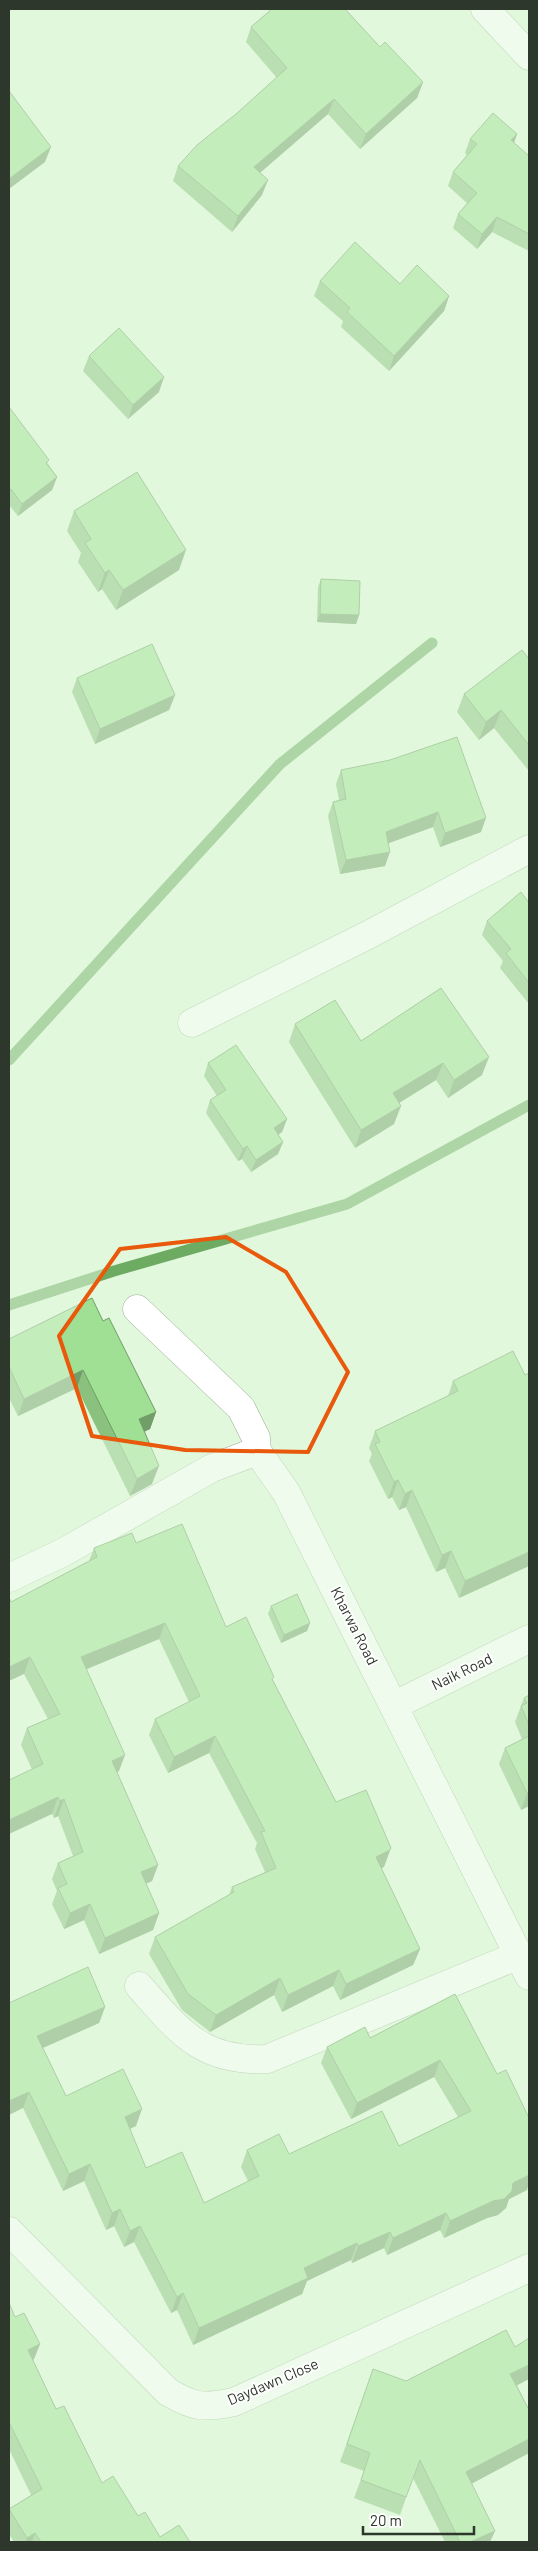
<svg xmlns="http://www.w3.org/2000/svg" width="538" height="2551" font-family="Barlow,sans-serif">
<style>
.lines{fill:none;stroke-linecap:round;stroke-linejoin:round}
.stream{stroke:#6dab62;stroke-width:11}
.street-casing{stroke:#9bb197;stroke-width:29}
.street{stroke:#fff;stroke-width:28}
.wall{fill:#8ac17f}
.shaded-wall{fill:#709d68}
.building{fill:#a0e094;stroke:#709d68}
.marked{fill:none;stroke:#e8590c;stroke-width:4;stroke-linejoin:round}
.labels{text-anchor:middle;stroke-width:4;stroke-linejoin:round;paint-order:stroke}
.street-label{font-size:15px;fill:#2e372c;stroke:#fefefe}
</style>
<rect width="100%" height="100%" fill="#e1f8dc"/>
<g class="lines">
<!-- stream -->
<g class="stream">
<polyline points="9,1060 280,764 432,643"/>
<polyline points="9,1305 114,1271 347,1204 529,1105"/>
</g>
<defs>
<g id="street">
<polyline points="485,9 529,56"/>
<polyline points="192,1023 368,935 529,849"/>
<polyline points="137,1309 241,1408 256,1438 257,1451 286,1492 529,1976"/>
<polyline points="9,1578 62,1553 212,1468 257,1451"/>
<polyline points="395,1705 529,1639"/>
<path d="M139,1986c40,45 62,76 128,73l252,-104"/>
<path d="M9,2231l159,161c27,16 36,16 66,10l295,-134"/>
</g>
</defs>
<!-- street casing -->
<use href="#street" class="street-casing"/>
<!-- street -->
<use href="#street" class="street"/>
</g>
<!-- wall -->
<g class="wall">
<polygon points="269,9 345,9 380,47 423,82 417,98 360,149 328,114 260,173 262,195 232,232 173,181 178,166 277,78 246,42 251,27 270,10"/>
<polygon points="517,134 514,143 529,156 529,251 492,232 477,249 453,228 458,214 467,203 448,186 453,172 467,155 465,153 470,139"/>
<polygon points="320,281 400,284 449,296 444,311 389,371 341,327 343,321 314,296"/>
<polygon points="89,356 159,392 128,419 83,371"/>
<polygon points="9,407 57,477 52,490 18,516 9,505"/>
<polygon points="74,511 179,570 116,610 102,589 98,592 78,562 81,553 67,531"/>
<polygon points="321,579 359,615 356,624 317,622 318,587"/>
<polygon points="529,659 529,771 494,728 479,740 457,712 464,694"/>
<polygon points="77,678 175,695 169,710 95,744 72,692"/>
<polygon points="341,770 481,832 440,847 433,827 388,843 385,866 340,874 328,816 333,802 339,800 336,784"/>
<polygon points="529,903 529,1004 500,968 503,961 482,935 487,921"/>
<polygon points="441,988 482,1075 448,1098 436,1080 399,1103 394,1124 355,1148 289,1042 295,1024 361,1041"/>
<polygon points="208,1063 287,1119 282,1132 278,1135 283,1142 278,1154 251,1172 242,1159 238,1161 206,1113 210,1100 217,1096 204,1076"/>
<polygon points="103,1321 156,1412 150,1429 144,1432 152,1484 130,1496 77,1388 18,1416 9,1398 9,1339"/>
<polygon points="529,1373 529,1566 459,1598 445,1568 436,1572 406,1507 399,1510 392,1497 388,1499 369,1461 372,1454 369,1448 375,1431 448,1396 453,1381 525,1375"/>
<polygon points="136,1543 226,1627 273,1681 336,1802 384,1867 381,1868 420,1949 413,1965 340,2000 333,1986 282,2012 274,1995 210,2032 182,2010 149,1954 155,1937 229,1895 232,1887 265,1872 255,1849 257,1843 209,1753 168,1773 149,1735 155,1719 189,1702 159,1639 86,1669 119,1771 117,1772 158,1865 152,1881 146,1884 159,1913 153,1930 99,1954 84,1920 64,1929 52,1904 57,1891 52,1879 58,1863 73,1856 58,1816 54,1818 21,1745 27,1728 48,1719 24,1674 11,1602 89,1561 94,1548"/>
<polygon points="271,1606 310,1623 307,1631 281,1643 268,1614"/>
<polygon points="529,1695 529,1806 521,1810 499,1764 505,1748 522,1739 515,1722 524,1698"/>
<polygon points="455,1994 527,2190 509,2199 506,2208 498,2215 487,2218 444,2238 440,2230 387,2255 384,2248 352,2263 351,2260 307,2281 302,2294 193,2345 177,2310 171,2313 134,2242 124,2247 114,2226 106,2230 84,2181 63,2191 23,2108 9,2003 105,2007 99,2023 43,2048 66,2096 136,2126 130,2129 146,2168 204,2203 248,2181 241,2167 247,2150 289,2154 399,2146 458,2117 434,2077 351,2119 321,2063 327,2047 370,2038"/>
<polygon points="9,2303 15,2317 40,2344 34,2359 33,2360 56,2409 102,2483 138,2516 160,2537 190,2542 14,2542 9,2534 9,2509 31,2495 9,2449"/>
<polygon points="529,2338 529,2379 517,2385 529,2410 529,2453 472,2483 490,2542 445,2542 413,2478 400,2515 354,2498 364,2471 340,2462 373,2369 406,2381 515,2347"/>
</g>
<!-- shaded-wall -->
<g class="shaded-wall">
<polygon points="423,82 417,98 360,149 366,134"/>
<polygon points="334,99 328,114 248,183 254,167"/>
<polygon points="517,134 512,148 511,140"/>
<polygon points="51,147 45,162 9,189 9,179"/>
<polygon points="268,180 262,195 232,232 238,216"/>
<polygon points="497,217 492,232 477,249 482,234"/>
<polygon points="449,296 444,311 389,371 394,356"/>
<polygon points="164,377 159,392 128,419 133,405"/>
<polygon points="57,477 52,490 18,516 22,504"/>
<polygon points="186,550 179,570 116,610 123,590"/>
<polygon points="109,570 102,589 98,592 105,573"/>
<polygon points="320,614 359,615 356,624 317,622"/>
<polygon points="175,695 169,710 95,744 100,729"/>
<polygon points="501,710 494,728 479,740 486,722"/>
<polygon points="438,812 433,827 381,846 386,832"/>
<polygon points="486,818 481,832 440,847 445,833"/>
<polygon points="390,852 385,866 340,874 346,860"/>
<polygon points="489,1057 482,1075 448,1098 454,1080"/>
<polygon points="443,1063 436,1080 386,1111 393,1093"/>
<polygon points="401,1106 394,1124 355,1148 361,1130"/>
<polygon points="287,1119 282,1132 269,1141 274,1128"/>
<polygon points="283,1142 278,1154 251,1172 256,1160"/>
<polygon points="247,1146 242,1159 238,1161 243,1149"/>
<polygon points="83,1370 77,1388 18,1416 24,1399"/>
<polygon points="156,1412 150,1429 132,1437 139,1419"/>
<polygon points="159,1466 152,1484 130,1496 137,1479"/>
<polygon points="398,1480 392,1497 388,1499 394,1482"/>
<polygon points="412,1490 406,1507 399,1510 405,1494"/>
<polygon points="451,1551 445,1568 436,1572 442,1555"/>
<polygon points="529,1552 529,1566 459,1598 465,1581"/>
<polygon points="165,1623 159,1639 75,1674 81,1657"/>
<polygon points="310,1623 307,1631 281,1643 284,1635"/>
<polygon points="30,1657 24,1674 9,1681 9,1667"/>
<polygon points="215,1736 209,1753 168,1773 174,1757"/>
<polygon points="125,1755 119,1771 106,1777 112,1761"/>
<polygon points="529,1792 529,1806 521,1810 527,1793"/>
<polygon points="58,1797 52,1814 9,1834 9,1820"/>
<polygon points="64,1799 58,1816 54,1818 60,1801"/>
<polygon points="391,1848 384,1867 370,1873 376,1857"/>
<polygon points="158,1865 152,1881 134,1889 141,1872"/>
<polygon points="90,1904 84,1920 64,1929 70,1913"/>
<polygon points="159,1913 153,1930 99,1954 105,1938"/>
<polygon points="420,1949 413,1965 340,2000 346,1984"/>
<polygon points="339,1970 333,1986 282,2012 288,1995"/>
<polygon points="280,1978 274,1995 210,2032 216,2015"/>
<polygon points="105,2007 99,2023 31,2053 37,2036"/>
<polygon points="440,2060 434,2077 351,2119 357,2103"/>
<polygon points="29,2092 23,2108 9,2115 9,2101"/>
<polygon points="142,2109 136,2126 119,2133 125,2117"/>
<polygon points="90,2164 84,2181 63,2191 69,2174"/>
<polygon points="529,2175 529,2183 527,2190 509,2199 506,2208 498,2215 487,2218 444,2238 450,2221 513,2183"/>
<polygon points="120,2209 114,2226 106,2230 112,2213"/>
<polygon points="446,2213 440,2230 387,2255 393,2238"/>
<polygon points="140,2226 134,2242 124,2247 130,2231"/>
<polygon points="390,2232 384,2248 352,2263 358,2246"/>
<polygon points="357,2243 351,2260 307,2281 302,2294 193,2345 199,2328 304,2268"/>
<polygon points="183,2293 177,2310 171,2313 177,2297"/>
<polygon points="40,2344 34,2359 22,2365 28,2350"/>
<polygon points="529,2365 529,2379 504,2392 510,2374"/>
<polygon points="529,2439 529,2453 460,2490 466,2472"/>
<polygon points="495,2531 490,2542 470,2542"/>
<polygon points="35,2533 32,2542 25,2542 27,2538"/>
</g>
<!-- building -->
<g class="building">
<polygon points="272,9 345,9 380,47 385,42 423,82 366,134 334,99 254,167 268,180 238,216 178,166 197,145 236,114 287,68 251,27"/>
<polygon points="9,91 51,147 9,179"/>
<polygon points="493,113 517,134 511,140 529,156 529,234 497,217 482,234 458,214 477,193 453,172 477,144 470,139"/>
<polygon points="355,242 400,284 417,265 449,296 394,356 347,312 350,308 320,281"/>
<polygon points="119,328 164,377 133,405 89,356"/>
<polygon points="9,407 49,460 46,463 57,477 22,504 11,489 9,491"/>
<polygon points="137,472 186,550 123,590 109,570 105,573 85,543 91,539 74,511"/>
<polygon points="321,579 360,581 359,615 320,614"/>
<polygon points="152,644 175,695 100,729 77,678"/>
<polygon points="522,650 529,659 529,745 501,710 486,722 464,694"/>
<polygon points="457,737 486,818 445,833 438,812 386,832 390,852 346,860 333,802 346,799 341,770 390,760"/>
<polygon points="521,892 529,903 529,983 506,953 511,949 487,921"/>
<polygon points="441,988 489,1057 454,1080 443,1063 393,1093 401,1106 361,1130 295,1024 335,1000 361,1041"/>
<polygon points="236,1045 287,1119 274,1128 283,1142 256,1160 247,1146 243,1149 210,1100 226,1090 208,1063"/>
<polygon points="92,1298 103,1321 109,1318 156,1412 139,1419 159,1466 137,1479 83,1370 24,1399 9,1367 9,1339"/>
<polygon points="513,1351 525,1375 529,1373 529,1552 465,1581 451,1551 442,1555 412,1490 405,1494 398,1480 394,1482 375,1444 380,1442 375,1431 458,1391 453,1381"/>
<polygon points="182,1524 226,1627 246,1617 274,1677 272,1679 336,1802 366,1790 391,1848 390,1850 376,1857 420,1949 346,1984 339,1970 288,1995 280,1978 216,2015 188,1994 155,1937 234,1892 232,1887 276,1868 261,1832 265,1831 215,1736 174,1757 155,1719 200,1696 165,1623 81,1657 125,1755 112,1761 158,1865 141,1872 159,1913 105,1938 90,1904 70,1913 58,1888 67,1884 58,1863 83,1852 64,1799 60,1801 58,1797 9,1820 9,1780 43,1764 27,1728 60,1714 30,1657 9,1667 9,1597 11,1602 97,1557 94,1548 132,1533 136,1543"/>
<polygon points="297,1594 310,1623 284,1635 271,1606"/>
<polygon points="529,1695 529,1725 521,1706 527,1703 524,1698"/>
<polygon points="529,1736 529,1792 527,1793 505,1748"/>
<polygon points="88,1967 105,2007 37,2036 66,2096 123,2069 142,2109 125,2117 146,2168 182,2152 204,2203 259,2176 247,2150 279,2134 289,2154 382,2111 399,2146 471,2111 440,2060 357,2103 327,2047 365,2027 370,2038 455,1994 497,2074 506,2070 529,2118 529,2175 513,2183 512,2191 504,2199 493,2201 450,2221 446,2213 393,2238 390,2232 358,2246 357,2243 304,2268 308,2278 199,2328 183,2293 177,2297 140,2226 130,2231 120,2209 112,2213 90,2164 69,2174 29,2092 9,2101 9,2003"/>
<polygon points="9,2303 15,2317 24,2313 40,2344 28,2350 56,2409 64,2406 102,2483 113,2476 138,2516 145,2512 160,2537 179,2525 190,2542 41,2542 35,2533 27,2538 9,2509 42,2489 9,2422"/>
<polygon points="506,2330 515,2347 529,2338 529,2365 510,2374 529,2410 529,2439 466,2472 495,2531 470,2542 460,2542 420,2460 406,2497 361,2480 370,2453 347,2444 373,2369 406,2381"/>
</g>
<!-- marked area -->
<path d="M0 0H538V2551H0ZM226,1237l60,35 62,100 -40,80 -123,-2 -93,-14 -33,-100 61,-87z" fill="#e1f8dc" fill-opacity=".55" fill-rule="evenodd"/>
<path class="marked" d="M226,1237l60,35 62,100 -40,80 -123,-2 -93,-14 -33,-100 61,-87z"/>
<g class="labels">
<!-- street labels -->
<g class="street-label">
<text transform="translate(354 1626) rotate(63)" y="5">Kharwa Road</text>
<text transform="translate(462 1672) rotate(-26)" y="5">Naik Road</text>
<text transform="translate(273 2382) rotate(-23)" y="5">Daydawn Close</text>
</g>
</g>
<!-- border -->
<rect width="538" height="2551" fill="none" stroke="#2e372c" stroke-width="20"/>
<!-- scale -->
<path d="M363 2526v8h111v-8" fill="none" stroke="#2e372c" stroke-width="2.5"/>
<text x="370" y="2526" font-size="15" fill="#2e372c" stroke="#fefefe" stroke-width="4" paint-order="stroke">20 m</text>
</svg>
